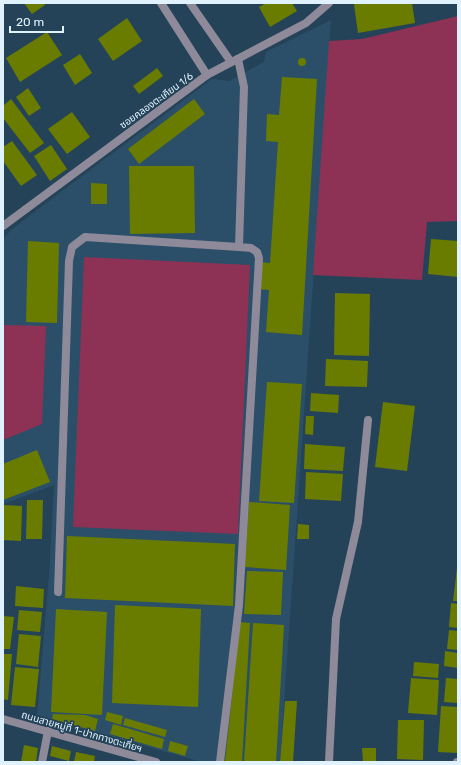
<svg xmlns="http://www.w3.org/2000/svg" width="461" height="765" font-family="Rubik,'Noto Sans Thai',sans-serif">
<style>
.built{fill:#2b4f69}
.green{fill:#8d3255}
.building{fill:#697c00}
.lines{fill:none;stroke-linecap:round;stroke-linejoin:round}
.lane{stroke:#8e8a99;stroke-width:8}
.street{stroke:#8e8a99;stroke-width:8}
.labels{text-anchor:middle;stroke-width:3.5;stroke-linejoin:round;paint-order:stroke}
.street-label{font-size:10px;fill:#e1f2ff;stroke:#254358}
</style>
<rect width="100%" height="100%" fill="#254358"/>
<!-- built -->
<polygon class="built" points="331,20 280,762 202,762 37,716 49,576 54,485 3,504 3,239 11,230 62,191 212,79 229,81 264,62 266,52"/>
<!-- green -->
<g class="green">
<polygon points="458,16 458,221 427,222 422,280 313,275 329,41 362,39"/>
<polygon points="84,257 250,265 238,534 73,527"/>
<polygon points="3,325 46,326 42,424 3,440"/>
</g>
<!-- building -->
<g class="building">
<polygon points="24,3 44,3 45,5 32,14"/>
<polygon points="266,3 292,3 297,11 270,27 259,7"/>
<polygon points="356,3 412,3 415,23 358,33 354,5"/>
<polygon points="127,18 142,41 113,61 98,39"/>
<polygon points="47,32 62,55 20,82 6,58"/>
<polygon points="80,54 92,73 75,85 63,65"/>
<circle cx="302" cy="62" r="4"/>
<polygon points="157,68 163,76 139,94 133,86"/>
<polygon points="282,77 317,79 302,335 266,332 269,290 258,289 259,262 270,263 278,142 266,141 267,114 279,115"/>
<polygon points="28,88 41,108 29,116 16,97"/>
<polygon points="11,99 44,143 30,153 3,118 3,106"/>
<polygon points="194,99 205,114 139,164 128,149"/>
<polygon points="72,112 90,137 67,154 48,129"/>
<polygon points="12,141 37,175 21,186 3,161 3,147"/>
<polygon points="51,145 67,169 50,181 34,156"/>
<polygon points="129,166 194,166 195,233 130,234"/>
<polygon points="91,183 107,184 107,204 91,204"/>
<polygon points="431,239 458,241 458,277 428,274"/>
<polygon points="28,241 59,243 57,323 26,322"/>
<polygon points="335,293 370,294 369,356 334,355"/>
<polygon points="326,359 368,361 367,387 325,386"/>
<polygon points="267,382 302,384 294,503 259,501"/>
<polygon points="311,393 339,395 338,413 310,411"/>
<polygon points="383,402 415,406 407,471 375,467"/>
<polygon points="306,416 314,416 313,435 305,434"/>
<polygon points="305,444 345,447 343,471 304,469"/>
<polygon points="37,450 50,482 3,500 3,464"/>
<polygon points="306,472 343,474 341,501 305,499"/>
<polygon points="27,500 43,500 42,539 26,539"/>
<polygon points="249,502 290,505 286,570 245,567"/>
<polygon points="3,505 22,506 21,541 3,540"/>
<polygon points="298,524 309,525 309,539 297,539"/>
<polygon points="67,536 235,544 233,606 65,598"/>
<polygon points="457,568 458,568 458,601 453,601"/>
<polygon points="247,571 283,572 281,615 244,614"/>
<polygon points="16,586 44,589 43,608 15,606"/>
<polygon points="451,603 458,604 458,628 449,627"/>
<polygon points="115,605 201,609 198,707 112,703"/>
<polygon points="56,609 107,612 102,715 51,712"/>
<polygon points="19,610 42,612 40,632 17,630"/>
<polygon points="3,616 14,617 10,649 3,649"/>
<polygon points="240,622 250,623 242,762 225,761"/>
<polygon points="253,623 284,625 276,762 244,762"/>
<polygon points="449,630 458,631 458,650 447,649"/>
<polygon points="19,634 41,636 38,667 16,664"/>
<polygon points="445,651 458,653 458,668 444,666"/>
<polygon points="3,654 12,654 8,700 3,699"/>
<polygon points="414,662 439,664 438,678 413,676"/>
<polygon points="15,667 39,669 35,707 11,705"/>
<polygon points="411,678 439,680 437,715 408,713"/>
<polygon points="446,678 458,679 458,703 444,702"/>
<polygon points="285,701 297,701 293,762 280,762"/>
<polygon points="441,706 458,707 458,753 438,752"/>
<polygon points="107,712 123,716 121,725 105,720"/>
<polygon points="53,714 85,715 98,719 95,731 52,719"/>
<polygon points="125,718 167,730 165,737 123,725"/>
<polygon points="398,720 424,720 423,760 397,759"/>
<polygon points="113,724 164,739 162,749 110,734"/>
<polygon points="170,741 188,746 185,756 168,751"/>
<polygon points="24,745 38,748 36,762 21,762"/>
<polygon points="52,746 71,751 69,761 50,756"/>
<polygon points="362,748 376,748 376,762 363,762"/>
<polygon points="76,752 95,756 94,762 74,762"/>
</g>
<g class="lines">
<!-- lane -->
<g class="lane">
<polyline points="161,3 207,75"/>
<polyline points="190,3 231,62"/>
<polyline points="58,592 69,261 72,247 85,237 239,247"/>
<polyline points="220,762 239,605 259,258 257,252 251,248 239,247 244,87 238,59"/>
<polyline points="329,762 336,619 358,522 368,420"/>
</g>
<!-- street -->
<g class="street">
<polyline points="3,226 207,75 306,23 329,3"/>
<polyline points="3,719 156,762"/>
<polyline points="42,762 48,731"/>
<polyline points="457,762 458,762"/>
</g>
</g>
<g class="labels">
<!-- street labels -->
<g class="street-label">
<text transform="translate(156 100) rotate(-36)" y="4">ซอยคลองตะเคียน 1/6</text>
<text transform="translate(82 731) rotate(16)" y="4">ถนนสายหมู่ที่ 1-ปากทางตะเกี่ยฯ</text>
</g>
</g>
<!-- border -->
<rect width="461" height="765" fill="none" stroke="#e1f2ff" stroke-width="8"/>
<!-- scale -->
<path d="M10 26v6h53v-6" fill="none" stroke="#e1f2ff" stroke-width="2"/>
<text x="16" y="26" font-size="12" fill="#e1f2ff" stroke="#254358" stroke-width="3" paint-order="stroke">20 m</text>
</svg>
